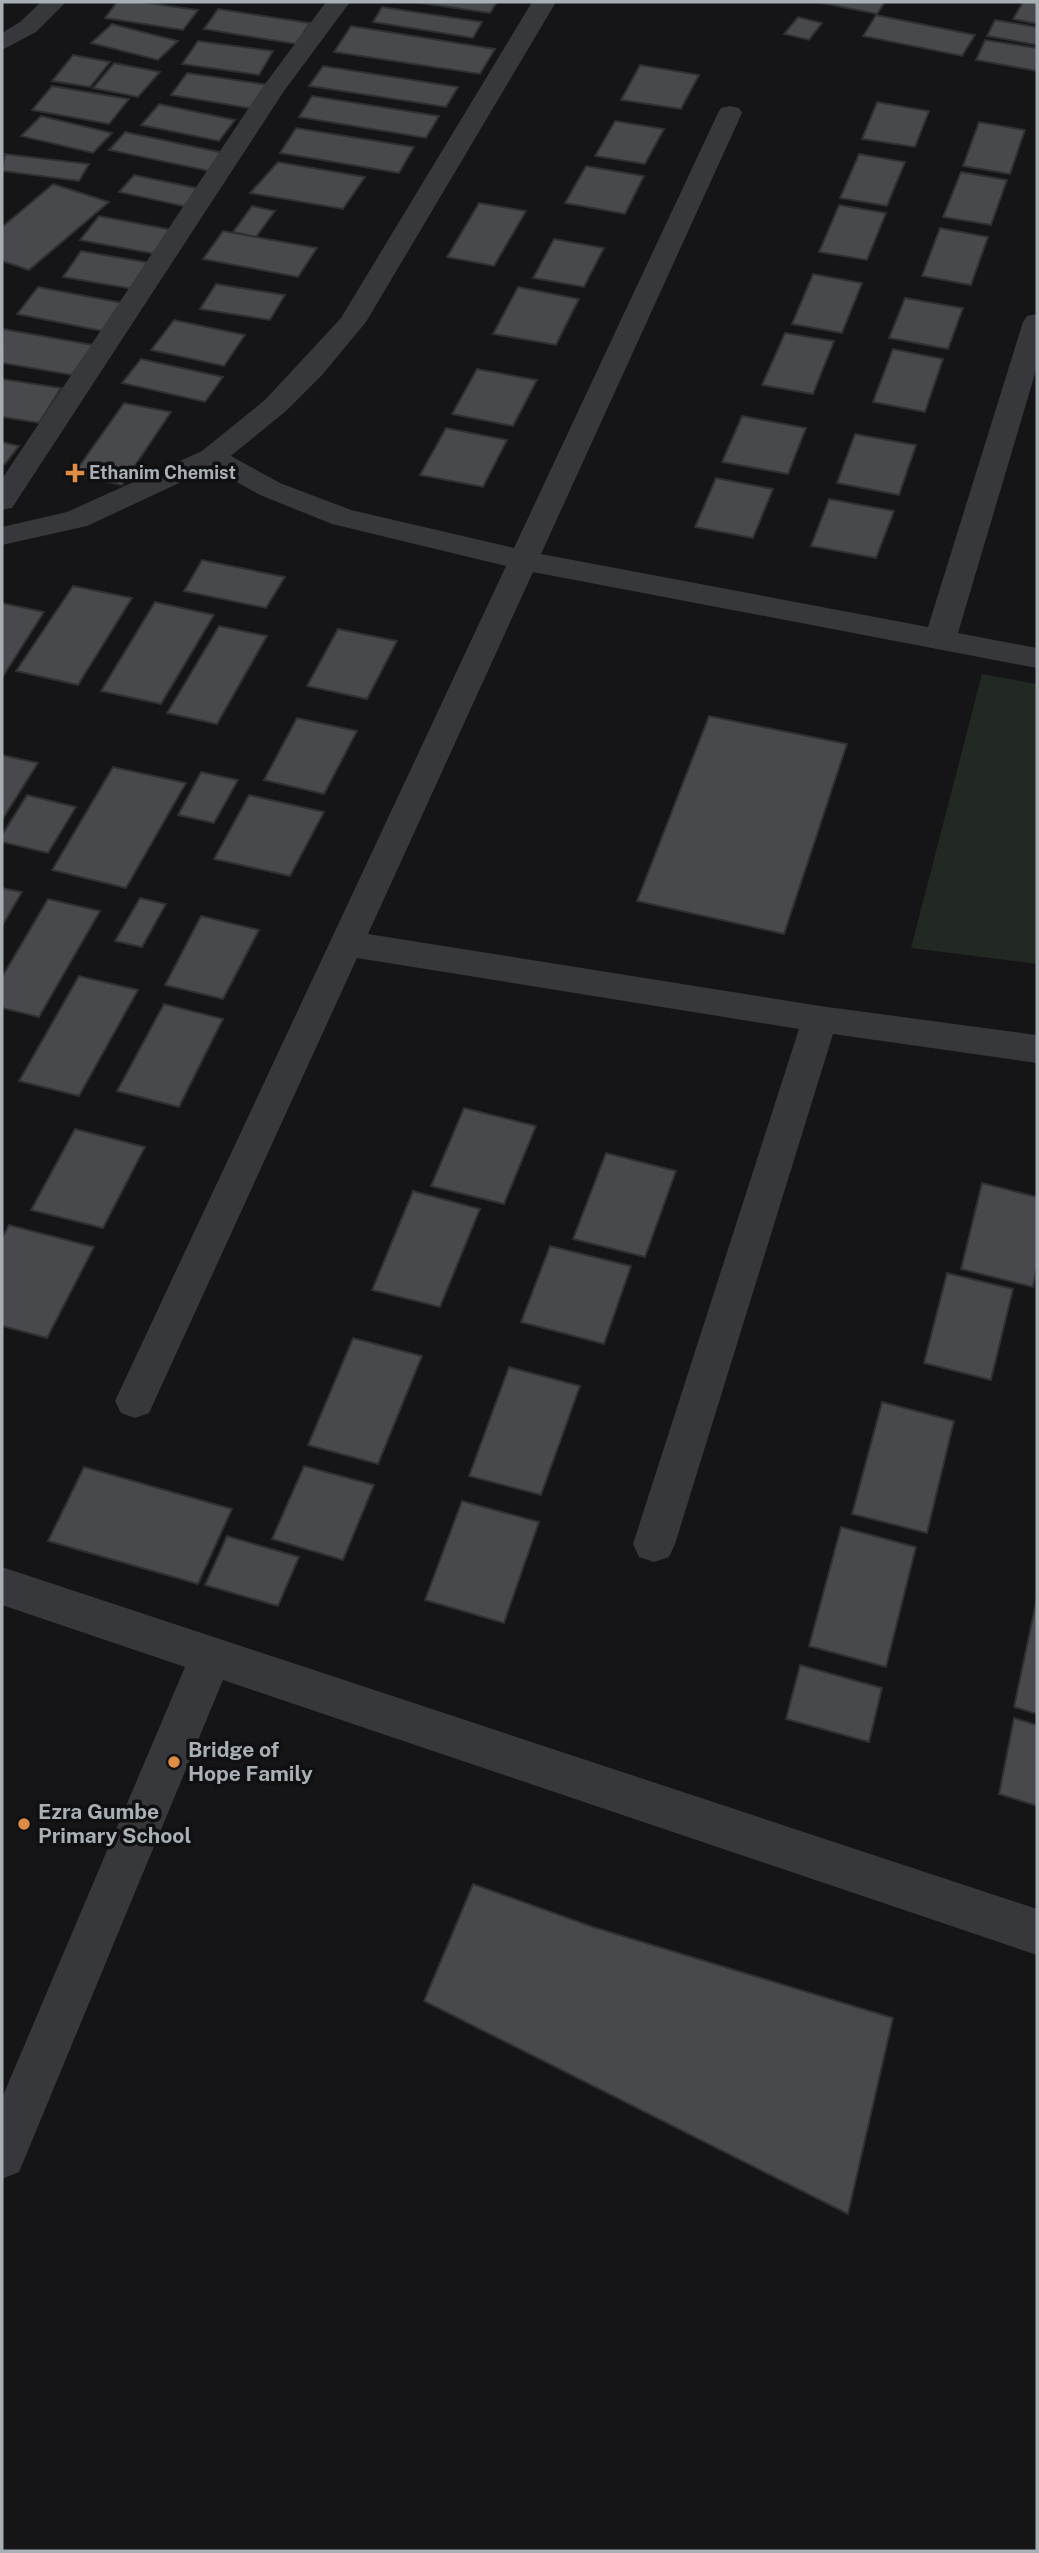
<svg xmlns="http://www.w3.org/2000/svg" width="1039" height="2553" font-family="'Public Sans',sans-serif">
<style>
.green{fill:#222822}
.building{fill:#47494c;stroke:#2f3032;stroke-width:2}
.lines{fill:none;stroke-linecap:round;stroke-linejoin:round}
.minor{fill:#37383b;fill-rule:evenodd}
.tertiary{fill:#37383b;fill-rule:evenodd}
.poi-dot{fill:#df8c45;stroke:#101012;stroke-width:2.5}
.labels{text-anchor:middle;stroke-width:7;stroke-linejoin:round;paint-order:stroke}
.far-poi-label{font-size:18px;font-weight:bold;fill:#a8afb5;stroke:#101012;text-anchor:start}
.poi-label{font-size:21px;font-weight:bold;fill:#a8afb5;stroke:#101012;text-anchor:start}
</style>
<rect width="100%" height="100%" fill="#151517"/>
<!-- green -->
<polygon class="green" points="982,674 1037,684 1037,964 911,948"/>
<!-- building -->
<g class="building">
<polygon points="117,2 141,2 198,10 183,30 105,18"/>
<polygon points="414,2 497,2 490,13"/>
<polygon points="817,2 885,2 877,14"/>
<polygon points="1023,2 1037,2 1037,24 1013,19"/>
<polygon points="382,7 482,22 473,38 373,22"/>
<polygon points="218,9 310,23 296,44 204,29"/>
<polygon points="876,15 975,35 962,56 863,36"/>
<polygon points="798,17 822,23 809,40 784,34"/>
<polygon points="995,20 1037,27 1037,45 987,36"/>
<polygon points="112,24 178,41 158,60 91,43"/>
<polygon points="351,26 495,49 480,74 334,52"/>
<polygon points="985,40 1037,48 1037,71 976,60"/>
<polygon points="198,41 273,51 259,75 182,64"/>
<polygon points="73,55 110,62 90,87 52,81"/>
<polygon points="114,63 160,72 138,97 93,88"/>
<polygon points="640,65 699,75 681,109 621,100"/>
<polygon points="323,66 458,87 446,107 309,86"/>
<polygon points="187,73 269,85 254,109 171,95"/>
<polygon points="52,86 129,99 109,124 32,110"/>
<polygon points="312,96 439,116 426,138 299,117"/>
<polygon points="877,102 929,111 915,147 862,139"/>
<polygon points="159,104 235,120 219,141 141,125"/>
<polygon points="41,116 112,133 93,153 21,136"/>
<polygon points="615,121 664,129 645,164 595,156"/>
<polygon points="979,122 1025,130 1010,174 963,166"/>
<polygon points="296,128 414,147 399,173 280,153"/>
<polygon points="125,132 224,153 209,171 109,150"/>
<polygon points="5,154 89,164 79,181 2,171"/>
<polygon points="859,154 905,162 887,206 840,198"/>
<polygon points="278,162 365,177 343,209 250,193"/>
<polygon points="586,166 644,176 625,214 565,203"/>
<polygon points="961,172 1007,180 991,225 943,217"/>
<polygon points="134,175 201,189 187,207 119,192"/>
<polygon points="53,184 109,202 29,270 2,261 2,227"/>
<polygon points="479,203 526,211 494,266 447,257"/>
<polygon points="839,205 886,213 867,260 819,252"/>
<polygon points="252,206 275,211 256,237 233,232"/>
<polygon points="99,216 173,230 155,254 80,240"/>
<polygon points="940,228 988,237 971,285 922,276"/>
<polygon points="223,231 256,237 317,248 298,277 203,259"/>
<polygon points="554,239 604,248 584,287 533,278"/>
<polygon points="81,251 151,263 133,289 63,277"/>
<polygon points="813,274 862,283 842,333 792,324"/>
<polygon points="216,284 285,295 270,320 200,309"/>
<polygon points="38,287 128,304 107,332 17,314"/>
<polygon points="518,287 579,299 556,345 493,334"/>
<polygon points="905,298 963,308 948,349 889,338"/>
<polygon points="174,320 245,335 224,366 151,350"/>
<polygon points="3,329 93,345 72,375 2,363"/>
<polygon points="785,333 834,341 813,394 762,385"/>
<polygon points="893,349 943,359 925,412 873,402"/>
<polygon points="141,359 223,377 205,402 122,383"/>
<polygon points="477,369 537,380 513,426 452,414"/>
<polygon points="2,379 61,388 39,423 2,417"/>
<polygon points="124,403 171,412 122,485 73,475"/>
<polygon points="742,416 806,428 788,474 722,462"/>
<polygon points="446,428 507,440 483,487 420,475"/>
<polygon points="855,434 916,445 899,495 837,483"/>
<polygon points="2,442 19,446 5,464 2,463"/>
<polygon points="716,478 773,489 753,538 695,527"/>
<polygon points="829,499 894,511 876,558 811,546"/>
<polygon points="202,560 285,577 266,608 184,591"/>
<polygon points="73,586 132,598 78,685 16,671"/>
<polygon points="155,602 214,615 161,704 101,691"/>
<polygon points="2,603 44,612 2,678"/>
<polygon points="219,626 267,636 217,724 167,713"/>
<polygon points="338,629 397,641 367,699 307,686"/>
<polygon points="709,716 847,744 784,934 637,901"/>
<polygon points="297,718 357,731 324,794 264,780"/>
<polygon points="2,755 38,763 2,820"/>
<polygon points="113,767 186,783 126,888 52,870"/>
<polygon points="201,772 238,780 214,823 178,815"/>
<polygon points="27,795 76,807 48,853 2,842 2,835"/>
<polygon points="249,795 324,812 290,876 214,859"/>
<polygon points="2,888 22,892 2,926"/>
<polygon points="140,898 166,904 142,947 115,941"/>
<polygon points="48,899 100,911 39,1017 2,1008 2,977"/>
<polygon points="201,916 259,930 223,999 165,985"/>
<polygon points="79,976 138,990 79,1096 19,1081"/>
<polygon points="164,1004 223,1019 179,1107 117,1091"/>
<polygon points="464,1108 536,1126 504,1204 431,1186"/>
<polygon points="75,1129 145,1147 103,1228 31,1210"/>
<polygon points="606,1153 676,1171 645,1257 573,1239"/>
<polygon points="982,1183 1037,1197 1037,1267 1033,1287 961,1269"/>
<polygon points="413,1191 480,1209 440,1307 372,1290"/>
<polygon points="9,1225 94,1247 47,1338 2,1326 2,1238"/>
<polygon points="550,1246 631,1266 604,1344 521,1322"/>
<polygon points="947,1273 1013,1289 991,1380 924,1363"/>
<polygon points="353,1338 422,1356 378,1464 308,1445"/>
<polygon points="509,1367 580,1386 541,1495 469,1476"/>
<polygon points="882,1402 954,1421 927,1533 852,1514"/>
<polygon points="304,1466 374,1485 343,1560 272,1539"/>
<polygon points="84,1467 232,1509 198,1584 48,1541"/>
<polygon points="462,1501 539,1522 504,1623 425,1600"/>
<polygon points="841,1527 916,1547 886,1667 809,1646"/>
<polygon points="227,1536 299,1557 278,1606 205,1585"/>
<polygon points="1037,1598 1037,1714 1014,1707"/>
<polygon points="800,1665 882,1688 869,1742 786,1719"/>
<polygon points="1014,1718 1037,1725 1037,1806 999,1794"/>
<polygon points="473,1884 593,1927 893,2018 848,2214 424,2001"/>
</g>
<g class="lines">
<!-- minor -->
<g class="minor">
<polygon points="41,2 66,2 36,32 2,50 2,33 20,22"/>
<polygon points="326,2 350,2 284,91 12,508 2,510 2,479 262,88"/>
<polygon points="730,106 739,108 742,113 541,554 928,627 1023,322 1027,316 1037,314 1037,367 958,633 1037,648 1037,668 533,572 368,934 820,1006 1037,1035 1037,1063 833,1034 675,1544 669,1557 654,1562 639,1557 633,1544 799,1029 357,958 149,1413 135,1418 121,1413 115,1401 506,566 332,524 260,495 202,463 198,457 202,451 212,448 222,451 280,483 351,510 514,548 718,113 721,108"/>
</g>
<!-- tertiary -->
<g class="tertiary">
<polygon points="532,2 556,2 366,322 322,375 286,411 222,463 87,526 2,545 2,527 67,512 202,451 266,399 341,318"/>
<polygon points="2,1567 1037,1909 1037,1955 223,1680 19,2172 2,2179 2,2098 185,1667 2,1605"/>
</g>
</g>
<!-- markers -->
<g class="poi-dot">
<path d="M71.5 462.5h7v7h7v7h-7v7h-7v-7h-7v-7h7z"/>
<circle cx="174" cy="1762" r="7"/>
<circle cx="24" cy="1824" r="7"/>
</g>
<g class="labels">
<!-- far-poi labels -->
<g class="far-poi-label">
<text x="89" y="479">Ethanim Chemist</text>
</g>
<!-- poi labels -->
<g class="poi-label">
<text x="188" y="1757">Bridge of<tspan x="188" dy="24">Hope Family</tspan></text>
<text x="38" y="1819">Ezra Gumbe<tspan x="38" dy="24">Primary School</tspan></text>
</g>
</g>
<!-- border -->
<rect width="1039" height="2553" fill="none" stroke="#a8afb5" stroke-width="7"/>
</svg>
